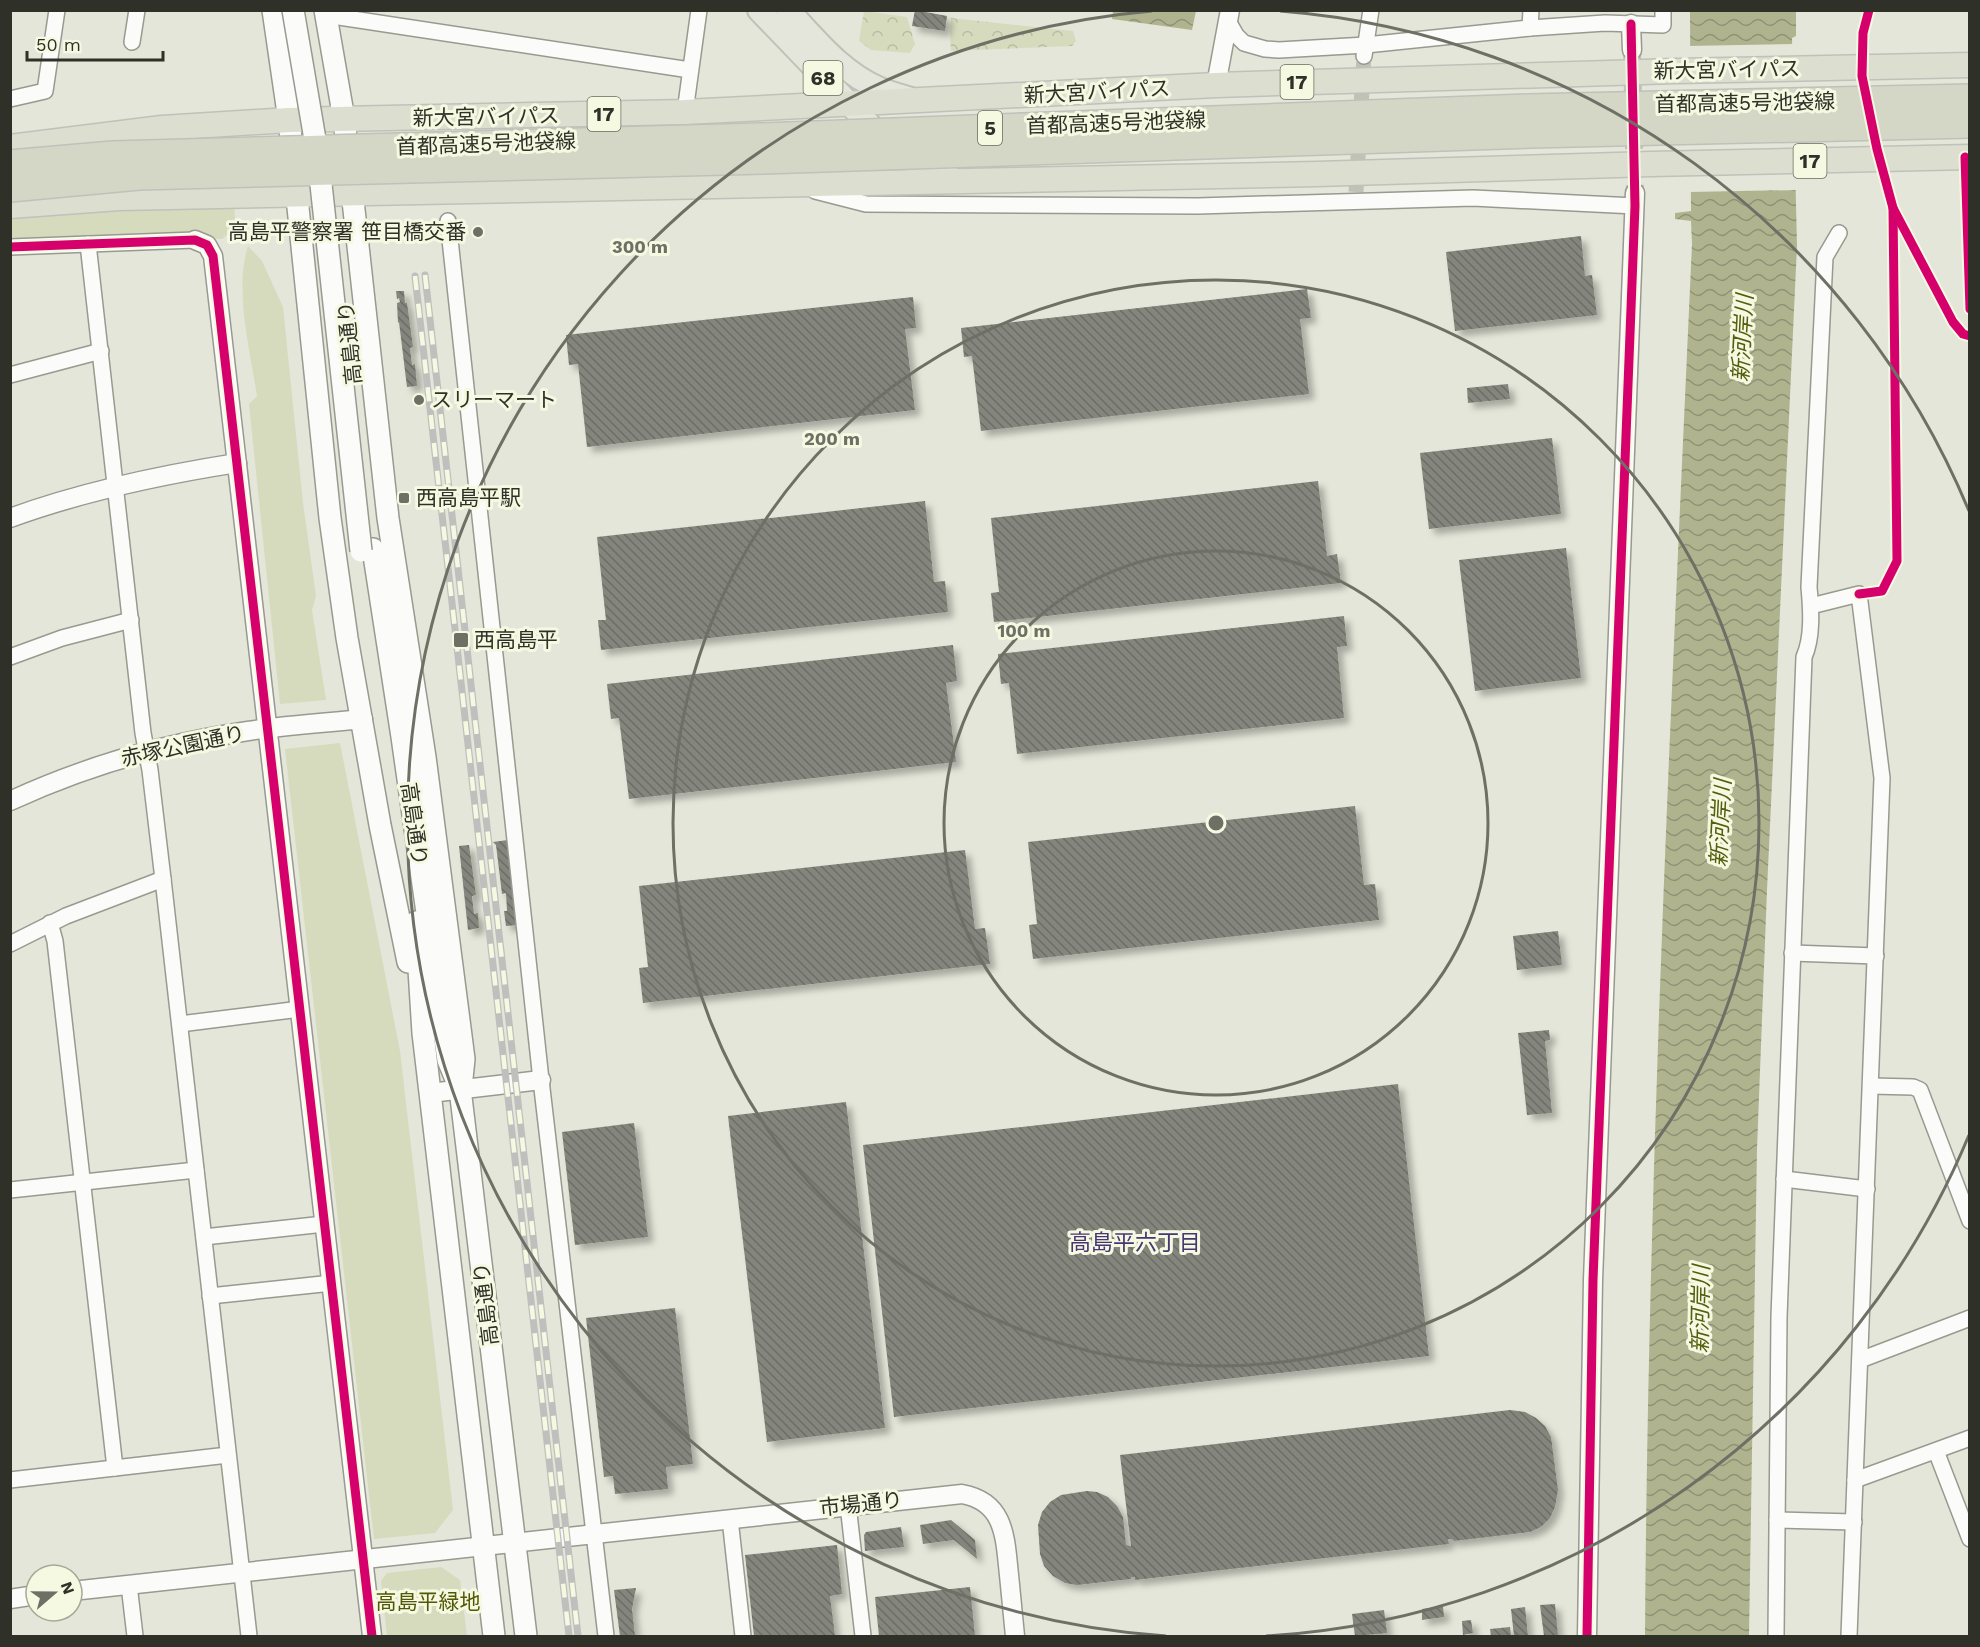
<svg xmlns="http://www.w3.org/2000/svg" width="1980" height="1647" font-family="'Work Sans','Noto Sans JP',sans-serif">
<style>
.forest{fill:url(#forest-crowns)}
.park{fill:#d6dbbe}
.water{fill:url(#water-waves)}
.pier{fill:#e4e6d9}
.building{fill:url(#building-back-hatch);filter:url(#shadow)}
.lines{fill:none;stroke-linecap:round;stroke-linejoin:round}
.minor-tunnel{stroke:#c0c2b5;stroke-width:15;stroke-dasharray:15 8;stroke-linecap:butt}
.tertiary-tunnel{stroke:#c0c2b5;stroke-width:18;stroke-dasharray:18 9;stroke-linecap:butt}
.minor-casing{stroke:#989a90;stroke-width:18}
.tertiary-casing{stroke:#989a90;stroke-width:21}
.secondary-casing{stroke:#989a90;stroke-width:24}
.primary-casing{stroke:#c0c1ba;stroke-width:26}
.trunk-casing{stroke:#c0c1ba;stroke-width:27}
.minor{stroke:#fbfbf9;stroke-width:15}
.tertiary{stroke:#fbfbf9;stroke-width:18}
.secondary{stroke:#fbfbf9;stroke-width:21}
.primary{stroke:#e4e5db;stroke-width:22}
.trunk{stroke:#dcded0;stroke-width:24}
.rail-casing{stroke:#bfc0bd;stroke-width:7}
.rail{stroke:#f5f9e1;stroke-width:4.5;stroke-dasharray:14;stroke-linecap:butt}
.secondary-bridge-casing{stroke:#989a90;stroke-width:24;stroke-linecap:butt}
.motorway-bridge-casing{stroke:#c0c1ba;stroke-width:30;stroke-linecap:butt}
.secondary-bridge{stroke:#fbfbf9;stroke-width:21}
.motorway-bridge{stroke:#d5d7c6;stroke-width:27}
.cycleway-casing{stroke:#f5f9e1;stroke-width:13}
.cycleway{stroke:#d6006c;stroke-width:9}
.ring{fill:none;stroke:#6e7065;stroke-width:3}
.poi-dot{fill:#6e7065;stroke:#f5f9e1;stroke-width:2}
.labels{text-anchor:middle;stroke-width:6;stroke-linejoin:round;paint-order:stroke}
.shield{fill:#f5f9e1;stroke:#6a6c5f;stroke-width:1.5}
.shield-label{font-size:20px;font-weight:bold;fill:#2f3027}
.street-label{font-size:21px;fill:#2f3027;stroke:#f5f9e1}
.poi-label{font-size:21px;fill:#2f3027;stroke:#f5f9e1;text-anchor:start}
.park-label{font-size:21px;fill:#525806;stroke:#f5f9e1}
.water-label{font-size:22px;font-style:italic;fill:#565d0e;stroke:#f5f9e1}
.neighbourhood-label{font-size:22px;fill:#473672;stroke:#f5f9e1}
.centre{fill:#6e7065;stroke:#f5f9e1;stroke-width:3}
.ring-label{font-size:18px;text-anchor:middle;font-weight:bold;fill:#6e7065;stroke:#f5f9e1;stroke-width:6;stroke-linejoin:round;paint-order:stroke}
</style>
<defs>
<pattern id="forest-crowns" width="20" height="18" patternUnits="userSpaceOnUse" patternTransform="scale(1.5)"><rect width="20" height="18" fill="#d6dbbe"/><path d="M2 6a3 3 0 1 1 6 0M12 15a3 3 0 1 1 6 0" fill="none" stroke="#b8bca3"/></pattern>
<pattern id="water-waves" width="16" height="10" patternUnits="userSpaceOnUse" patternTransform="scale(1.5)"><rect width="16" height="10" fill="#afb48f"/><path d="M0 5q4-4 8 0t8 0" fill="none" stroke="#8f9375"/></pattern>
<pattern id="building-back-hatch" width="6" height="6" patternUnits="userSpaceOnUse" patternTransform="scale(1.5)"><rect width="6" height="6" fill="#84857c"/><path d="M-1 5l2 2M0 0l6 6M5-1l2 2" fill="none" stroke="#6c6d66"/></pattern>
<filter id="shadow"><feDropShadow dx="5.5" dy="5.5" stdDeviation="3" flood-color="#0004"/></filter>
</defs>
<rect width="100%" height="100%" fill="#e4e6d9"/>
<!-- forest -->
<g class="forest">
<polygon points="864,11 907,17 915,44 910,53 871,50 859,41"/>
<polygon points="951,18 1073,31 1076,41 1072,46 951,51 950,34"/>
</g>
<!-- park -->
<g class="park">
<polygon points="143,206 234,206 236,227 222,239 180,237 11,243 11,219 32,215"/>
<path d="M248,246l14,15 21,46 20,196 13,93 -4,14 14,90 -46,4 -31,-300 8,-8c-7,-47 -23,-106 -9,-150z"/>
<polygon points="340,743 400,1051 453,1510 435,1533 374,1539 285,749"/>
<polygon points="441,1567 460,1580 467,1636 387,1636 381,1581 387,1573"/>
</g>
<!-- water -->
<g class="water">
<polygon points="1113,11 1113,10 1196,11 1192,30 1112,19"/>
<path d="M1690,11h106v25l-4,2 5,208 -30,644 -10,259 -8,487h-104c3,-464 26,-928 47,-1392l-1,-23 -16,-2v-6l16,-2z"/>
</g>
<!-- pier -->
<polygon class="pier" points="1795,44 1799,190 1688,192 1687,46"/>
<!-- building -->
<g class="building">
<polygon points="915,10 947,16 945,31 912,26"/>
<polygon points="1581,236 1585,276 1592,275 1597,315 1455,331 1446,252"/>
<polygon points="1307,289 1311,318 1300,319 1309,394 981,431 972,356 964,357 961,328"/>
<polygon points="396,291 404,291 405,303 407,303 413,347 410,348 412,365 415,364 417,386 407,387 399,322 398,323 397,303 400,302 399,298 397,299"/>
<polygon points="913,297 916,328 905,329 915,410 587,447 578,364 569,365 566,335"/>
<polygon points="1508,384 1510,399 1468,403 1467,388"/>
<polygon points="1552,438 1561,514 1429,529 1420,453"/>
<polygon points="1318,481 1327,556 1337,554 1341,583 994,622 991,593 999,592 991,518"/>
<polygon points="925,501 934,582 945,581 948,612 601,650 598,620 606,620 597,537"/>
<polygon points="1566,548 1581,678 1475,691 1459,560"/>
<polygon points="1344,616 1347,646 1337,647 1344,718 1017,754 1009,683 1001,684 998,654"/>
<polygon points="953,645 957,681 946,683 956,762 629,799 619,718 611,719 607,684"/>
<polygon points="1355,806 1364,885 1375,884 1379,920 1033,959 1029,925 1037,924 1028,842"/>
<polygon points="508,840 517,925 506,926 504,911 507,911 506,893 502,894 496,845 493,842"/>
<polygon points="469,845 476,895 472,896 474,914 478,913 479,928 468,930 459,846"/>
<polygon points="965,850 975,929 985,928 990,964 643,1003 639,968 648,967 639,886"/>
<polygon points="1558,931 1562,965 1517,970 1513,936"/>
<polygon points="1549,1030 1550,1040 1545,1041 1552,1113 1527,1115 1518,1033"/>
<polygon points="1398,1084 1429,1356 894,1417 863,1145"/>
<polygon points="846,1102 885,1428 767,1442 728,1116"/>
<polygon points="634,1123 648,1237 575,1245 562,1132"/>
<polygon points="675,1308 693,1464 666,1467 668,1489 615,1494 613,1476 604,1477 586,1318"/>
<polygon points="1510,1410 1525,1412 1536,1418 1545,1426 1551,1437 1558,1490 1555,1507 1550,1518 1541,1527 1530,1532 1454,1541 1452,1539 1448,1539 1449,1544 1135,1580 1135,1577 1131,1577 1131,1579 1077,1585 1065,1583 1053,1576 1044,1566 1040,1554 1038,1525 1042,1512 1050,1502 1061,1495 1087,1491 1097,1492 1108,1497 1117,1506 1123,1517 1126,1545 1131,1546 1120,1455"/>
<polygon points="951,1520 975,1540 977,1559 954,1540 923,1544 920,1525"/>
<polygon points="901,1527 904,1547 865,1551 864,1535 866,1532"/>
<polygon points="837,1545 842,1594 830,1596 835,1636 754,1636 745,1555"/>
<polygon points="970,1587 975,1636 879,1636 875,1597"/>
<polygon points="636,1588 632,1609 635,1636 620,1636 614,1590"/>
<polygon points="1555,1604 1558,1636 1544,1636 1540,1605"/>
<polygon points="1443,1606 1444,1617 1422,1620 1422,1609"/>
<polygon points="1525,1607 1528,1636 1514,1636 1511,1609"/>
<polygon points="1384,1610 1387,1633 1355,1636 1352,1614"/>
<polygon points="1471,1620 1473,1633 1463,1635 1462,1621"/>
<polygon points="1510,1627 1511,1636 1491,1636 1490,1629"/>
</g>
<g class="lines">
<!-- minor-tunnel -->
<polyline class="minor-tunnel" points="1356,192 1364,56"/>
<!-- tertiary-tunnel -->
<polyline class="tertiary-tunnel" points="1632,50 1635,193"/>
<defs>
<g id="minor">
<polyline points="326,15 690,70"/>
<polyline points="1228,21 1236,35 1244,43 1265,49 1279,50 1366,45 1530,28 1605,23 1663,25 1663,10"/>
<polyline points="1530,28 1531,10"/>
<polyline points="132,42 137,10"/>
<polyline points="1364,56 1371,10"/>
<polyline points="10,99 45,91 57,10"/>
<polyline points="685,112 699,10"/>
<polyline points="815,191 866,204 1198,206 1473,198 1635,206"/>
<polyline points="448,221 541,1080 606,1636"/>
<polyline points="88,244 143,733 150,770 163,879 249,1636"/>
<polyline points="10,247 195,240"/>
<polyline points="10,375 101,351"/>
<polyline points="1811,606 1859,594 1882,778 1849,1636"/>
<polyline points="10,657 62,638 131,620"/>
<polyline points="50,923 55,941 115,1468"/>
<polyline points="10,944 66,916 163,879"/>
<polyline points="1792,953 1876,956"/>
<polyline points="180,1024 300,1009"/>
<polyline points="1871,1086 1913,1087 1920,1090 1970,1221"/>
<polyline points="1784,1179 1867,1189"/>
<polyline points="10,1190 196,1170"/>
<polyline points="204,1237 324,1224"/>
<polyline points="210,1296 332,1283"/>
<polyline points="1860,1360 1970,1318"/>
<polyline points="1936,1451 1970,1539"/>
<polyline points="10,1480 228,1455"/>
<polyline points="1855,1480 1970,1438"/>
<polyline points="848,1505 863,1636"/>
<polyline points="730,1519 743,1636"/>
<polyline points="1777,1520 1854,1522"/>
<polyline points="129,1585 135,1636"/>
<path d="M1776,1636l3,-319 25,-660c9,-20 7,-48 5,-70l16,-330 14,-24"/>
</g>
<g id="tertiary">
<polyline points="1631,24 1632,50"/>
<polyline points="1216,85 1230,10"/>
<path d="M195,240l12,5 6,11c54,460 108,920 159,1380"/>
<path d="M10,518c74,-27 150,-43 227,-55"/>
<path d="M10,801c76,-35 156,-58 238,-70 38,-6 76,-8 115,-12"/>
<polyline points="430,1093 541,1080"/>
<path d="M72,1591l890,-97c44,8 43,45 47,81 2,21 4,41 6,61"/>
<polyline points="10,1599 36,1595"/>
<polyline points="1587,1636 1593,1280 1635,193"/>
</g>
<g id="secondary">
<polyline points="273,10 289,120 330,518 347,638 380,825 408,962"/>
<polyline points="325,10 344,119 388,518 425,757 464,1059 461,1088"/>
<polyline points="373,549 402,737 448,1060 460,1089 526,1636"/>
<polyline points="416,922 423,1033 494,1636"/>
</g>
<g id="primary">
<polyline points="759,10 888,144 918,165 958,181"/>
<path d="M788,10c28,30 54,63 92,79 10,4 21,7 31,10"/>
</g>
<g id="trunk">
<polyline points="10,147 162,128 289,120 685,112 1216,85 1676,71 1970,65"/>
<polyline points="10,206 119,198 1317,174 1651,164 1970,157"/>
</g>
</defs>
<!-- minor casing -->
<use href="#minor" class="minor-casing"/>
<!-- tertiary casing -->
<use href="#tertiary" class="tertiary-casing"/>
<!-- secondary casing -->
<use href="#secondary" class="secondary-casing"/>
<!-- primary casing -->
<use href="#primary" class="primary-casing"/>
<!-- trunk casing -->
<use href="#trunk" class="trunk-casing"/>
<!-- minor -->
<use href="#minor" class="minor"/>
<!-- tertiary -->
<use href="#tertiary" class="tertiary"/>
<!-- secondary -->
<use href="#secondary" class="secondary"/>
<!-- primary -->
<use href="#primary" class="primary"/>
<!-- trunk -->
<use href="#trunk" class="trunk"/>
<defs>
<g id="rail">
<polyline points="425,275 578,1636"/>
<polyline points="415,276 569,1636"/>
</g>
</defs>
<!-- rail casing -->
<use href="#rail" class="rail-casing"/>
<!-- rail -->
<use href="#rail" class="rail"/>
<defs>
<polyline id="secondary-bridge" points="293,10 318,157 361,551"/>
<g id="motorway-bridge">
<polyline points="10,164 113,155 761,137 1529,108 1970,98"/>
<polyline points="10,188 139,176 764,160 1531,134 1970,124"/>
</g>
</defs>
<!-- secondary-bridge casing -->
<use href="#secondary-bridge" class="secondary-bridge-casing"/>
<!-- motorway-bridge casing -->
<use href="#motorway-bridge" class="motorway-bridge-casing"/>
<!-- secondary-bridge -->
<use href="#secondary-bridge" class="secondary-bridge"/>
<!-- motorway-bridge -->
<use href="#motorway-bridge" class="motorway-bridge"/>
<defs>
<g id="cycleway">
<polyline points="1869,10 1863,33 1862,76 1877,149 1893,208 1953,322 1963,334 1970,336"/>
<polyline points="1965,157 1970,309"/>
<path d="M10,247l185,-7 12,5 6,11c54,460 108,920 159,1380"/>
<polyline points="1859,594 1882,591 1897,561 1893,208"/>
<polyline points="1587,1636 1593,1280 1635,206 1631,24"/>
</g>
</defs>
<!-- cycleway casing -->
<use href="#cycleway" class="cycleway-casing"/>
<!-- cycleway -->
<use href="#cycleway" class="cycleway"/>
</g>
<!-- distance rings -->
<g class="ring">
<circle cx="1216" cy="823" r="272"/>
<circle cx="1216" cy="823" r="543"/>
<path d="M1969 1135A815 815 0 0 1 1266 1636M1166 1636A815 815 0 0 1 1152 11M1280 11A815 815 0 0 1 1969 511"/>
</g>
<!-- markers -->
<g class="poi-dot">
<circle cx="478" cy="232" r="6"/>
<circle cx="419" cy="400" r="6"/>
<rect x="398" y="492" width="12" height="12" rx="3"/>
<rect x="453" y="632" width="16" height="16" rx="3"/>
</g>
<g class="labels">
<!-- shield labels -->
<g class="shield">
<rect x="803.5" y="61" width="39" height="34" rx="4.5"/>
<rect x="1280.5" y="65" width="33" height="34" rx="4.5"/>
<rect x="587.5" y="97" width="33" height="34" rx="4.5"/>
<rect x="978" y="111" width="24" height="34" rx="4.5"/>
<rect x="1793.5" y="144" width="33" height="34" rx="4.5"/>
</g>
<g class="shield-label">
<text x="823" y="85">68</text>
<text x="1297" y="89">17</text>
<text x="604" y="121">17</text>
<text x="990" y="135">5</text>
<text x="1810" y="168">17</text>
</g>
<!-- street labels -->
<g class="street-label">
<text transform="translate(1727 70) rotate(-1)" y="7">新大宮バイパス</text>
<text transform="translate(1097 92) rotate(-3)" y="7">新大宮バイパス</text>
<text transform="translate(1745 103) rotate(-1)" y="7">首都高速5号池袋線</text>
<text transform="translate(486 117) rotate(-1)" y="7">新大宮バイパス</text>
<text transform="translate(1116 123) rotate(-2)" y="7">首都高速5号池袋線</text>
<text transform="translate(486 144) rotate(-2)" y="7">首都高速5号池袋線</text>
<text transform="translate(350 343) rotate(-96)" y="7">高島通り</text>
<text transform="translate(183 746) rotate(-12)" y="7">赤塚公園通り</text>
<text transform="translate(414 824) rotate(82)" y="7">高島通り</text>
<text transform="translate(486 1304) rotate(-97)" y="7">高島通り</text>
<text transform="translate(861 1504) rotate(-6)" y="7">市場通り</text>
</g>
<!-- poi labels -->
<g class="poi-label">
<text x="466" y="239" text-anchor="end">高島平警察署 笹目橋交番</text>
<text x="431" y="407">スリーマート</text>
<text x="416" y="505">西高島平駅</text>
<text x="474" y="647">西高島平</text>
</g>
<!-- park labels -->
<g class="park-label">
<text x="428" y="1609">高島平緑地</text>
</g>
<!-- water labels -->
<g class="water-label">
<text transform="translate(1742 338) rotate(-87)" y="8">新河岸川</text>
<text transform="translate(1720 823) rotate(-87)" y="8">新河岸川</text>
<text transform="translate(1700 1309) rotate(-89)" y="8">新河岸川</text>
</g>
<!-- neighbourhood labels -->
<g class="neighbourhood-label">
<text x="1135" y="1250">高島平六丁目</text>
</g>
</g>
<circle cx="1216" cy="823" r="9" class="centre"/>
<g class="ring-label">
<text x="640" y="253">300 m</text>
<text x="832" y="445">200 m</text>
<text x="1024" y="637">100 m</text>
</g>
<!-- border -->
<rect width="1980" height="1647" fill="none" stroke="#2f3027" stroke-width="24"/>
<!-- north arrow -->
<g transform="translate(54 1593) rotate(70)"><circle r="28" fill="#f5f9e1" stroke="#a6a997" stroke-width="1.5"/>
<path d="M0-4.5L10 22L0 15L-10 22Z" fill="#6e7065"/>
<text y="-9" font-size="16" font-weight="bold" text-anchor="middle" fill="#2f3027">N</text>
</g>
<!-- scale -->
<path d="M27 51v9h136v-9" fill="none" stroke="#2f3027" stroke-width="3"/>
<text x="36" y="51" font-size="18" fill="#2f3027" stroke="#f5f9e1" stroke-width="4.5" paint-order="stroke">50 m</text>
</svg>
